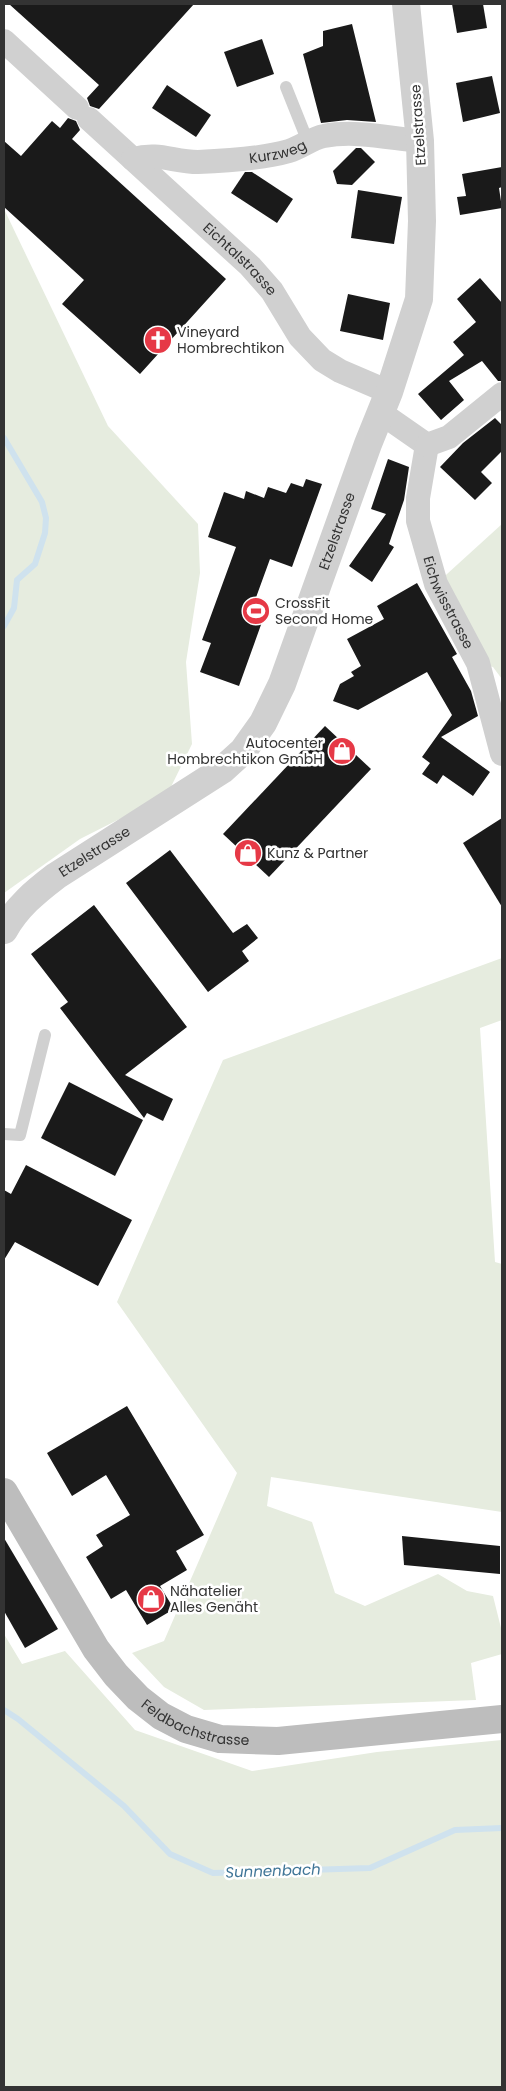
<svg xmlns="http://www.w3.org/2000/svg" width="506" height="2091" font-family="Poppins,sans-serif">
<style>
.green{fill:#e6ecdf}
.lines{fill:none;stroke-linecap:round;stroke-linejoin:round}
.stream{stroke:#cfe2ee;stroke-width:6}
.building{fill:#1a1a1a}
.service{stroke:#d0d0d0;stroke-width:12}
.minor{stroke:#d0d0d0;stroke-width:24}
.tertiary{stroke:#d0d0d0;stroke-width:28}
.secondary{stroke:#bdbdbd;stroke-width:28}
.labels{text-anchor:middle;stroke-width:5;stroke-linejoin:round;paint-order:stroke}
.street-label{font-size:14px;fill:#333;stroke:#fff}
.poi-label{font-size:14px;fill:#333;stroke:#fff;text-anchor:start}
.water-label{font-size:15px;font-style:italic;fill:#3f7597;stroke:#fff}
</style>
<rect width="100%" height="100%" fill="#fff"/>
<!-- green -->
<g class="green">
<polygon points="4,209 108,426 198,524 200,573 186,662 192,744 167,795 80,839 4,893"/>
<polygon points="502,524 502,679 493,667 478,663 436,584"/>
<polygon points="502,958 502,1020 480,1028 495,1262 502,1264 502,1512 271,1477 267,1506 312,1522 335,1593 365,1606 438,1574 467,1591 493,1596 502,1632 502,1654 471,1663 476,1700 204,1710 164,1687 132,1653 164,1641 237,1473 117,1302 223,1060"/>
<polygon points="4,1634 22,1664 65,1651 135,1730 252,1771 377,1752 502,1740 502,2087 4,2087"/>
</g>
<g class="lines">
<!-- stream -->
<g class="stream">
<polyline points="4,438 42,502 46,518 45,533 35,564 17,580 14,608 4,626"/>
<polyline points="4,1710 18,1719 124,1806 170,1854 213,1873 370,1868 455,1830 502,1828"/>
</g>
</g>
<!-- building -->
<g class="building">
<polygon points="9,4 194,4 99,109 90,106 87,98 99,85"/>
<polygon points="452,4 483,4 487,28 457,33"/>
<polygon points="352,24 376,122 347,120 321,123 303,54 323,46 323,31"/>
<polygon points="262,39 274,74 237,87 224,52"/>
<polygon points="492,76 500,113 463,122 456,83"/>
<polygon points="167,85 211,115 196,137 152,108"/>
<polygon points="68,118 76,121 80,130 72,139 226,279 140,374 62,304 84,280 4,207 4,141 21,156 52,121 60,128"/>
<polygon points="356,148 361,148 375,162 352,185 337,184 333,171"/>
<polygon points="502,167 502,187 499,188 502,208 460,215 457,197 466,196 462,174"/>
<polygon points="245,172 252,172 293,199 277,223 231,193"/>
<polygon points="358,190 402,197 394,244 351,238"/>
<polygon points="480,278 502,303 502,381 498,381 482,361 449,381 464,400 441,420 418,394 464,355 453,342 476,322 457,299"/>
<polygon points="348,294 390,303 383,340 340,331"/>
<polygon points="495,418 502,425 502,451 481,472 492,483 475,500 440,467 463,443"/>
<polygon points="388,459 409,467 404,500 389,544 394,547 372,582 349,566 386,514 371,509"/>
<polygon points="306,479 322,484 292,567 270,559 254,603 267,608 239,686 200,672 211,643 202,640 236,547 208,537 224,492 244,499 246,491 264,498 268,487 286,493 291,483 303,487"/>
<polygon points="417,583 457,654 452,657 471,691 478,716 441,737 490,772 473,796 443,775 437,784 422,774 430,763 422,757 452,715 427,672 358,710 333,701 340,684 354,676 351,672 361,666 347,639 384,619 377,606"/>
<polygon points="325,726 371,769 269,877 223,834"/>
<polygon points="502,818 502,907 463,843"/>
<polygon points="170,850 233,933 247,924 258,938 242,951 249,961 208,992 126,883"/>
<polygon points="94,905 187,1027 125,1075 173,1099 163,1121 147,1113 144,1118 60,1008 68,1002 31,954"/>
<polygon points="69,1082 143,1120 115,1176 41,1138"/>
<polygon points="26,1165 132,1220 98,1286 15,1242 4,1260 4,1190 11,1194"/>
<polygon points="127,1406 204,1535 176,1551 187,1570 160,1586 174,1609 147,1625 126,1590 111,1599 86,1557 103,1546 96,1535 130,1515 106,1475 72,1496 47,1453"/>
<polygon points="402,1536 500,1546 500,1574 404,1565"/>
<polygon points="4,1538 58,1629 25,1648 4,1611"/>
</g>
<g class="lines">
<!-- service -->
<g class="service">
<polyline points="286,87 308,142"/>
<polyline points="4,1134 20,1135 45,1035"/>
</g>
<!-- minor -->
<g class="minor">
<polyline points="4,41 77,108"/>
<path id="s1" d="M89,119l161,147 22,25 28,46 22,23 18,11 49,21"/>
<path id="s2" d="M133,159c27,-7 40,3 65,3 25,-1 67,-4 91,-11 13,-4 23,-13 35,-15 31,-6 65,2 96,5"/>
<polyline points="381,413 427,445"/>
<path id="s3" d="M427,445l-9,53v23l18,63 42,79 24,91"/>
<polyline points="427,445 449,437 502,394"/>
</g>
<!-- tertiary -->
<path class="tertiary" id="s4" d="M4,930c13,-23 31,-38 52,-54l166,-106 21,-19 20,-28 19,-39 86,-240 21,-52 30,-93 3,-78 -2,-80 -14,-137"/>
<!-- secondary -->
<path class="secondary" id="s5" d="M4,1492l92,157 20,26 22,23 23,18 25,13 34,10 58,2 224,-22"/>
</g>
<!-- icons -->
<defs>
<symbol id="church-disc" viewBox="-11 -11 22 22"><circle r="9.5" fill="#e63946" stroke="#fff"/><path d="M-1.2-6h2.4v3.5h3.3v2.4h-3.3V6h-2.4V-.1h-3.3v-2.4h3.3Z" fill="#fff"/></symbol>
<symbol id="stadium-disc" viewBox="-11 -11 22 22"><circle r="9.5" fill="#e63946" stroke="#fff"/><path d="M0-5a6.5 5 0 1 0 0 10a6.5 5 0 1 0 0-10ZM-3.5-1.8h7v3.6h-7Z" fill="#fff"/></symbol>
<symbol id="shop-disc" viewBox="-11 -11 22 22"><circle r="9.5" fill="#e63946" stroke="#fff"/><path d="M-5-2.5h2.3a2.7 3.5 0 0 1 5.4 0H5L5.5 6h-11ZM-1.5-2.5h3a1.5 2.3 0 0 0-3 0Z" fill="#fff"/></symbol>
</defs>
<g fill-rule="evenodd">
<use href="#church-disc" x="142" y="324" width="32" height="32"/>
<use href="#stadium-disc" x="240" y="595" width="32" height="32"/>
<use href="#shop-disc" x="326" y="735" width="32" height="32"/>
<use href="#shop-disc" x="232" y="837" width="32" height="32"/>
<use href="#shop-disc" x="135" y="1583" width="32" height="32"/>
</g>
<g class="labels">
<!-- street labels -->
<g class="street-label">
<text transform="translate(418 125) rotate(-94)" y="5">Etzelstrasse</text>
<text dy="5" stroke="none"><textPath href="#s2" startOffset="146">Kurzweg</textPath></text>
<text dy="5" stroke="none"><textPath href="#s1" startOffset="206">Eichtalstrasse</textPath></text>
<text dy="5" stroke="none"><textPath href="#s4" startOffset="541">Etzelstrasse</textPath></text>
<text dy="5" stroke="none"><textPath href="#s3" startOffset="164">Eichwisstrasse</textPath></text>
<text dy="5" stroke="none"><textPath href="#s4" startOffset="121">Etzelstrasse</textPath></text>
<text dy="5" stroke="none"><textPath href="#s5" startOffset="311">Feldbachstrasse</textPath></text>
</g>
<!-- poi labels -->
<g class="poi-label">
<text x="177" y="337">Vineyard<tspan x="177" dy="16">Hombrechtikon</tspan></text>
<text x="275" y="608">CrossFit<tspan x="275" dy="16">Second Home</tspan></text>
<text x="323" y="748" text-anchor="end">Autocenter<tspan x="323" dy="16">Hombrechtikon GmbH</tspan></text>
<text x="267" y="858">Kunz &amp; Partner</text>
<text x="170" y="1596">Nähatelier<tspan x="170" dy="16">Alles Genäht</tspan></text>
</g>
<!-- water labels -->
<g class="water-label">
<text transform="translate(273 1871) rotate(-2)" y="5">Sunnenbach</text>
</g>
</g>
<!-- border -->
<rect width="506" height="2091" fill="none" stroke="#333333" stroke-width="10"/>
</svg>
